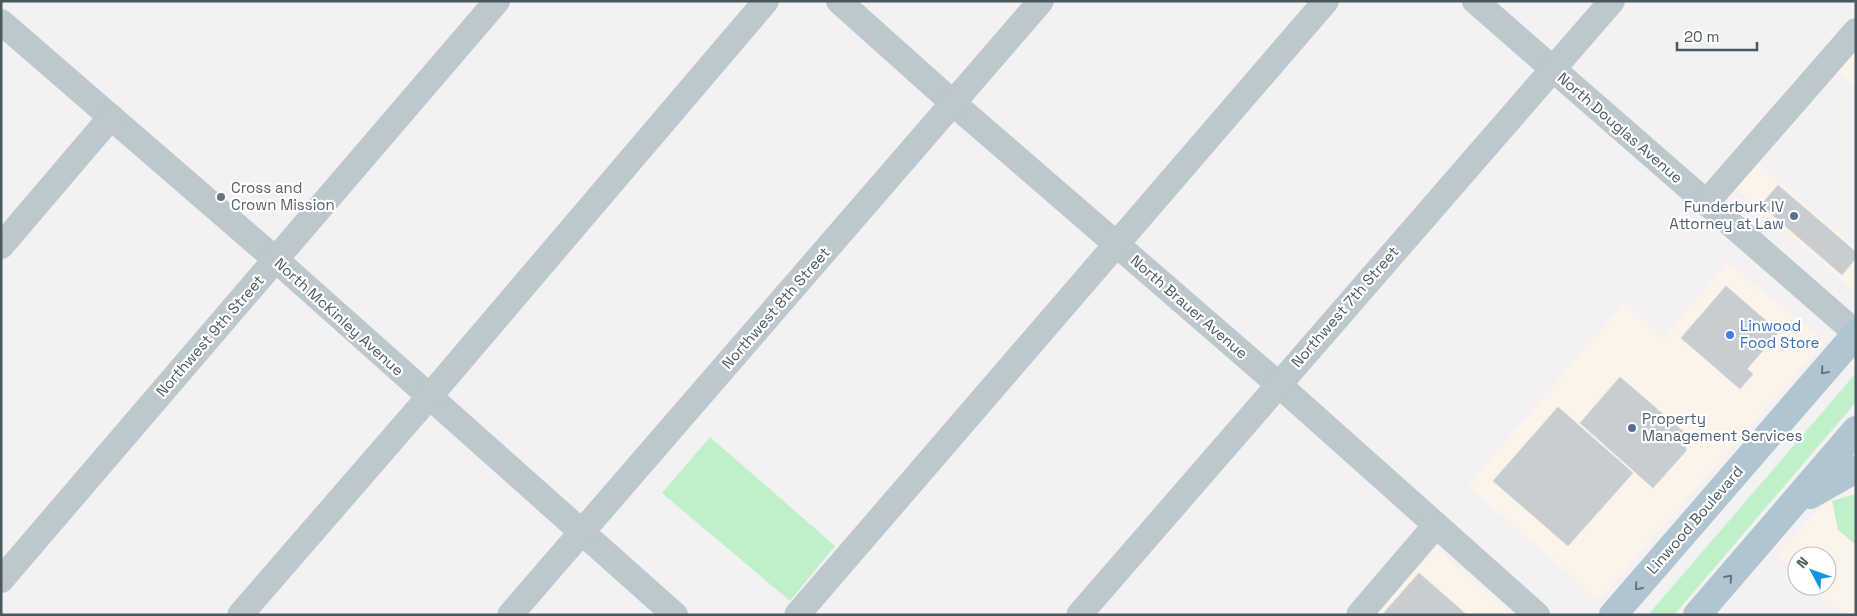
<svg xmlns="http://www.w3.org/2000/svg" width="1857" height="616" font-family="'Space Grotesk',sans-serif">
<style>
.commercial{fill:#fcf4eb}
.green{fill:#c0f0ca}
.building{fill:#c7cdd0;stroke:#d5d8dc}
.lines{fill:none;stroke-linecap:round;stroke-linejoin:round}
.minor{stroke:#bcc8cd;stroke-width:26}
.major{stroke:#b0c5cf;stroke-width:28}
.oneway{stroke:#62737a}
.worship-dot{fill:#6b7280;stroke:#fff;stroke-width:2}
.service-dot{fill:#5c6f8a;stroke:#fff;stroke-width:2}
.shop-dot{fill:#3f7fe0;stroke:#fff;stroke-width:2}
.labels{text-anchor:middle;stroke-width:4.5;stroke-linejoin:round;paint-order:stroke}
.street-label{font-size:15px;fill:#48585e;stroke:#fff}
.worship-label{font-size:15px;fill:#5b616d;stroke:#fff;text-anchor:start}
.service-label{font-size:15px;fill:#4e5e75;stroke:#fff;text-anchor:end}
.shop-label{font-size:15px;fill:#366cbe;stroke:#fff;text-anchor:start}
</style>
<rect width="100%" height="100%" fill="#f3f1f1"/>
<!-- commercial -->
<g class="commercial">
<polygon points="1856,44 1856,87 1834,69"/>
<polygon points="1754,160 1856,248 1855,292 1732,185"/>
<polygon points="1727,263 1825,341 1598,600 1468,486 1624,302 1664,338"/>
<polygon points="1832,501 1838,530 1856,545 1856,615 1844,615 1811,586 1827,586 1827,556 1797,556 1797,573 1777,555 1816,512"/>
<polygon points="1436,548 1513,615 1375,615"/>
</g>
<!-- green -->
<g class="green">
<polygon points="1856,373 1856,402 1674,615 1648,615"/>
<polygon points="710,437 835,546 790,601 662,493"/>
<polygon points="1856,494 1856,545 1838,530 1832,501"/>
</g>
<!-- building -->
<g class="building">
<polygon points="1778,185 1856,252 1856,258 1842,275 1761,205"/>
<polygon points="1726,286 1779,332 1747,369 1753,374 1740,389 1681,338"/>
<polygon points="1620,377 1685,433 1686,451 1653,488 1580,423"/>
<polygon points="1558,407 1633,473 1568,546 1493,481"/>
<polygon points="1419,573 1467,615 1382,615"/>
</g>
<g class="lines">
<!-- minor -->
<g class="minor">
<polyline points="839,1 953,103 1278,384 1537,615"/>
<polyline points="1475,1 1856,333"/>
<polyline points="1,22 275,259 675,615"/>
<polyline points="1706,203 1856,31"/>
<polyline points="1,246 111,117"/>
<polyline points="1,580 497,1"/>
<polyline points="240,615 429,397 766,1"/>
<polyline points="510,615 1041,1"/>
<polyline points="797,615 1326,1"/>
<polyline points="1079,615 1612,1"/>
<polyline points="1359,615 1436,525"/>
</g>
<!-- major -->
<g class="major">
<polyline points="1810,495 1856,469"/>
<polyline points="1613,615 1856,334"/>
<polyline points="1697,615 1856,430"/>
</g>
</g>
<!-- one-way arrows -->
<defs><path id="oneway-chevron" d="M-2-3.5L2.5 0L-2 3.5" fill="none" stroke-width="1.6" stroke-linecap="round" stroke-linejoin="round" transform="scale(1.25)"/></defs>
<g class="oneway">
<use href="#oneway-chevron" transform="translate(1824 371) rotate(131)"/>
<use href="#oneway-chevron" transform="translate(1729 578) rotate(-49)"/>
<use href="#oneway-chevron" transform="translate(1638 587) rotate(131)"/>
</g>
<!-- markers -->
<circle class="worship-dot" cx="221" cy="197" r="5"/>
<g class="service-dot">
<circle cx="1794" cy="216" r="5"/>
<circle cx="1632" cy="428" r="5"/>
</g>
<circle class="shop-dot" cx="1730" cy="335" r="5"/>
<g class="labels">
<!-- street labels -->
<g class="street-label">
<text transform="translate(1620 128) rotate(41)" y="5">North Douglas Avenue</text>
<text transform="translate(1189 307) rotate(41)" y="5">North Brauer Avenue</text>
<text transform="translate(1345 307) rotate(-49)" y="5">Northwest 7th Street</text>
<text transform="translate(776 308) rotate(-49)" y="5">Northwest 8th Street</text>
<text transform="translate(339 317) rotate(42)" y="5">North McKinley Avenue</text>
<text transform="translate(210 336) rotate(-49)" y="5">Northwest 9th Street</text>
<text transform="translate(1695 520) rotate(-49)" y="5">Linwood Boulevard</text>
</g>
<!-- worship labels -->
<g class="worship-label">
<text x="231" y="193">Cross and<tspan x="231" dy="17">Crown Mission</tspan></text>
</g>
<!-- service labels -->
<g class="service-label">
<text x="1784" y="212">Funderburk IV<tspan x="1784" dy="17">Attorney at Law</tspan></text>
<text x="1642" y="424" text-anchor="start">Property<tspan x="1642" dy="17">Management Services</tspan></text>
</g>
<!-- shop labels -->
<g class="shop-label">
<text x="1740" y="331">Linwood<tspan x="1740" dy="17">Food Store</tspan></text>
</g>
</g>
<!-- border -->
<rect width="1857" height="616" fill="none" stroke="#48585e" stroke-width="5"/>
<!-- north arrow -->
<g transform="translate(1812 571) rotate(311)"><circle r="24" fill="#ffffff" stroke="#b6bcbf"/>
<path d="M0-4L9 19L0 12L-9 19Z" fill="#1894e5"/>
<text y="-8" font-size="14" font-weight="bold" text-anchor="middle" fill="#48585e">N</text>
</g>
<!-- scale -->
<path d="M1677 42v8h80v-8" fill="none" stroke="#48585e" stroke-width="2.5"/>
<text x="1684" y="42" font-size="15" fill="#48585e" stroke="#ffffff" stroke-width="4" paint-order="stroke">20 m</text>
</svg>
